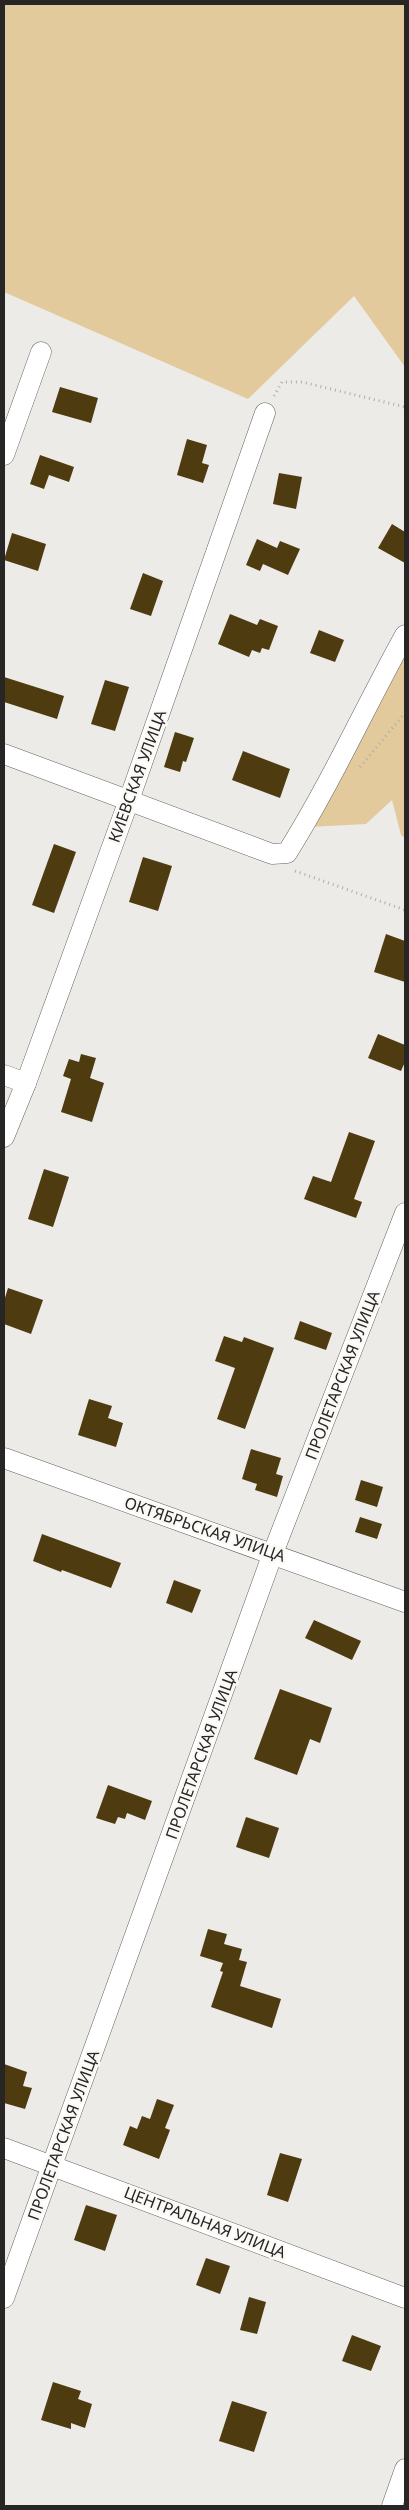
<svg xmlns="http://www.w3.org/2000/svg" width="409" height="2510" font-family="'Noto Sans',sans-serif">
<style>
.green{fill:#e3ca9c}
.building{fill:#4f3b10}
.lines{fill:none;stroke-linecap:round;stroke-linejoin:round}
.minor-casing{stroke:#646360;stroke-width:21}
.path{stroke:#afadab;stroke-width:3;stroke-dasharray:1 4;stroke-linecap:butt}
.minor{stroke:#fff;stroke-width:20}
.labels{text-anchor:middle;stroke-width:5;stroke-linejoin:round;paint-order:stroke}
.street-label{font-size:16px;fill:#272625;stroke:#fbf9f6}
</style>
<rect width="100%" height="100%" fill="#edebe8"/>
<!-- green -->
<g class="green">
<polygon points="4,4 405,4 405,367 354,296 248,399 4,292"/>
<polygon points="405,651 405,838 401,835 392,800 366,824 310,827"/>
</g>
<!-- building -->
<g class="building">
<polygon points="60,387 98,398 91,423 52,412"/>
<polygon points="187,439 207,445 202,463 209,465 203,483 177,475"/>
<polygon points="40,455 74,467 69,482 49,475 44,489 30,484"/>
<polygon points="279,473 302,477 296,509 273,504"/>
<polygon points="392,524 405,532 405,563 378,548"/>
<polygon points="12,533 46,544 38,571 4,560"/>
<polygon points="257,539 277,548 280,541 300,549 288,575 263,564 260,571 246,565"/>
<polygon points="143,573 163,581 151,616 130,609"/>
<polygon points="230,614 257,625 260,619 278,626 269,650 262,648 260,653 252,650 249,657 218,644"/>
<polygon points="319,630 344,640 335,662 310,653"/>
<polygon points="4,677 64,696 57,719 4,702"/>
<polygon points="105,680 129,687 115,731 91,724"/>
<polygon points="175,732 194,738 186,762 183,761 180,772 164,767"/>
<polygon points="243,751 290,769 280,798 232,780"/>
<polygon points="54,844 76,852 54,913 32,905"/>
<polygon points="143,857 172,866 158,911 129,902"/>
<polygon points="386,934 405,941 405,982 374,972"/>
<polygon points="378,1034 405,1045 405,1062 401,1071 368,1058"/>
<polygon points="81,1054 96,1058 90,1078 104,1083 92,1122 61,1112 71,1079 63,1076 69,1059 79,1062"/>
<polygon points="349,1132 375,1141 354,1199 362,1202 356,1218 304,1199 313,1176 331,1182"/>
<polygon points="44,1169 69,1177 53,1227 28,1219"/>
<polygon points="8,1288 43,1300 31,1334 4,1324 4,1301"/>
<polygon points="300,1321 332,1333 326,1350 294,1339"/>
<polygon points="224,1336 242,1342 244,1337 274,1348 245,1429 217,1419 235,1368 215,1361"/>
<polygon points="89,1399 112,1406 108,1418 123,1423 116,1447 78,1435"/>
<polygon points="251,1449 281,1458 276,1474 283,1476 277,1497 255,1490 257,1484 242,1479"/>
<polygon points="361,1480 383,1487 377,1507 355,1500"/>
<polygon points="360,1517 382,1524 377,1539 355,1532"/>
<polygon points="42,1534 121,1563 111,1588 62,1570 61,1572 33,1561"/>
<polygon points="174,1580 201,1590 192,1613 166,1603"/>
<polygon points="314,1620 361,1641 352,1660 305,1638"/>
<polygon points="280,1689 332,1708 320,1743 310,1739 297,1775 254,1759"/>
<polygon points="108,1785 152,1801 145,1820 127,1813 125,1819 118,1817 115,1824 96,1818"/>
<polygon points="246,1817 279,1828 269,1858 236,1847"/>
<polygon points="208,1929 227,1934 224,1944 242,1949 239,1960 247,1962 240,1986 281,1999 272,2028 211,2007 223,1972 220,1971 223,1963 200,1956"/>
<polygon points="4,2064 27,2072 23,2086 32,2088 25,2109 4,2103"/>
<polygon points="157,2099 174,2105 165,2128 170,2130 159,2159 123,2145 130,2126 137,2129 142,2116 150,2119"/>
<polygon points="280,2153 302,2159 288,2202 267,2195"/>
<polygon points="86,2205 117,2215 105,2251 74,2240"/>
<polygon points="206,2258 230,2266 220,2294 196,2285"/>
<polygon points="249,2297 266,2302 257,2334 240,2330"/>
<polygon points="352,2335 381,2346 371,2371 342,2361"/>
<polygon points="53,2382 81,2391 78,2399 92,2404 85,2428 71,2423 71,2429 41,2420"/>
<polygon points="232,2401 267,2412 254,2452 219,2441"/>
</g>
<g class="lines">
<defs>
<g id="minor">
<polyline points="4,455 41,352"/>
<path d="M4,754l268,100 15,-1c44,-70 78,-146 118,-218"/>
<polyline points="4,1075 26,1083"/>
<polyline points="4,1137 26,1083 129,800 265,413"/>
<polyline points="4,1458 405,1602"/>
<polyline points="4,2148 405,2298"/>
<polyline points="4,2298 273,1553 405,1213"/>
<polyline points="392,2506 405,2469"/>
</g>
</defs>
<!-- minor casing -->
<use href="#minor" class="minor-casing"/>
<!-- path -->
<g class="path">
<polyline points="274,396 282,382 302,382 405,407"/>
<polyline points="360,767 405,713"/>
<polyline points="295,871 405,910"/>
</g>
<!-- minor -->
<use href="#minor" class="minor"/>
</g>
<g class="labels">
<!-- street labels -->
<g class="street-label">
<text transform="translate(137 776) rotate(-70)" y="6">КИЕВСКАЯ УЛИЦА</text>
<text transform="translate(342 1375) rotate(-69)" y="6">ПРОЛЕТАРСКАЯ УЛИЦА</text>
<text transform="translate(205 1529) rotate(19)" y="6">ОКТЯБРЬСКАЯ УЛИЦА</text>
<text transform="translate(201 1754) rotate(-70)" y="6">ПРОЛЕТАРСКАЯ УЛИЦА</text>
<text transform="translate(63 2135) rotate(-70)" y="6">ПРОЛЕТАРСКАЯ УЛИЦА</text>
<text transform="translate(205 2222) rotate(21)" y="6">ЦЕНТРАЛЬНАЯ УЛИЦА</text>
</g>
</g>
<!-- border -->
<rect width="409" height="2510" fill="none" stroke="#272625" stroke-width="10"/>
</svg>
